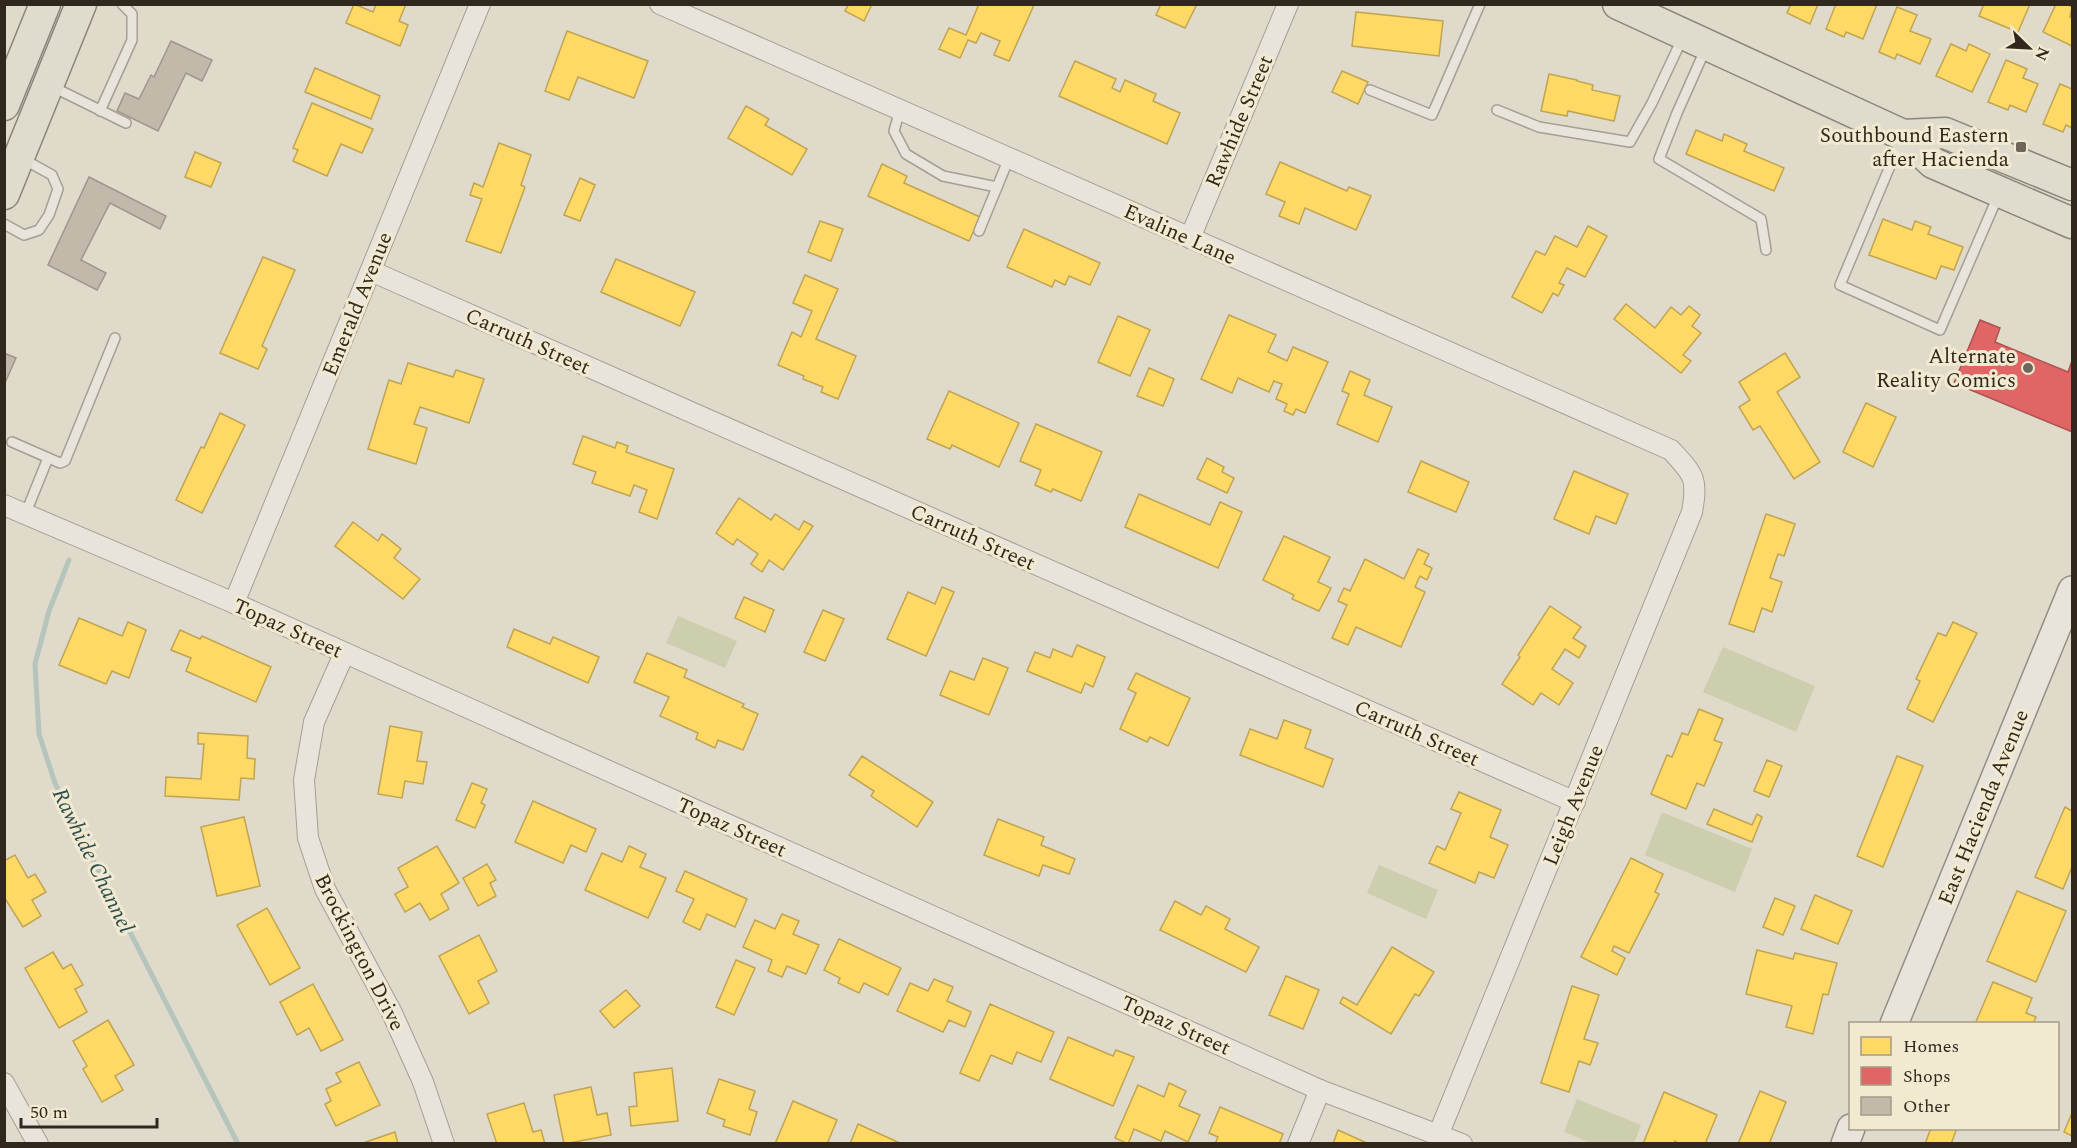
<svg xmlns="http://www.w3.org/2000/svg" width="2077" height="1148" font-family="Spectral,serif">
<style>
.green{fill:#ccceae}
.homes{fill:#ffd966;stroke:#c1a450;stroke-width:1.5}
.shops{fill:#e06666;stroke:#ac5350;stroke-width:1.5}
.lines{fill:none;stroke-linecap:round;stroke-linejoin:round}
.stream{stroke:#b5c4bc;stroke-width:5}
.building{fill:#c3b9ab;stroke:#9e968a;stroke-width:1.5}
.lane-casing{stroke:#a49f94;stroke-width:12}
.street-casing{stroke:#a49f94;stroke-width:22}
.secondary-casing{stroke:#948f84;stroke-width:30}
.primary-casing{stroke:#8a857a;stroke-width:33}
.lane{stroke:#e8e4db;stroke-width:9}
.street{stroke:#e8e4db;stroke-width:20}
.secondary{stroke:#e8e4db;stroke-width:27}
.primary{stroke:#dfdbcd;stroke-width:30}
.poi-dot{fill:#6e665a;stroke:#f1e9d0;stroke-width:2}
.labels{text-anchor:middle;stroke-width:6;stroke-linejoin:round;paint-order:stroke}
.street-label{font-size:21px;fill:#31281d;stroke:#f1e9d0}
.poi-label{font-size:21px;fill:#31281d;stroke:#f1e9d0;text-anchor:end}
.water-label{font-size:22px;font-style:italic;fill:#2e4f4f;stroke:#f1e9d0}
</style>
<rect width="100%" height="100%" fill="#dfdaca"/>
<!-- green -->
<g class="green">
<polygon points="678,616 737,641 725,668 666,643"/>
<polygon points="1723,647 1815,686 1796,732 1703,692"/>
<polygon points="1662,812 1752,849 1735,892 1645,855"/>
<polygon points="1379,865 1438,890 1426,919 1367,893"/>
<polygon points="1577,1099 1641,1125 1634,1143 1591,1143 1564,1132"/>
</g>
<!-- homes -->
<g class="homes">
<polygon points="354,4 373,12 376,4 406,4 399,21 408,25 400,46 346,23"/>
<polygon points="849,4 872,4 864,21 845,11"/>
<polygon points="979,4 1034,5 1009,61 994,55 1000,41 981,33 976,43 968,40 960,58 939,49 949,28 966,35"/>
<polygon points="1161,4 1197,4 1185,28 1156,15"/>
<polygon points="1786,4 1818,4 1810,24 1787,13 1790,6"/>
<polygon points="1836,4 1877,4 1863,39 1846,32 1844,37 1826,29"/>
<polygon points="1984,4 2030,4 2018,32 1979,16"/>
<polygon points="2056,4 2067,4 2072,7 2070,17 2072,18 2072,46 2043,32"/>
<polygon points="1897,7 1917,15 1910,31 1931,39 1920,64 1897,54 1895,59 1879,52"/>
<polygon points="1356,12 1443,21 1439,56 1352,46"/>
<polygon points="567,31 648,61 634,98 578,77 569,100 545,91"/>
<polygon points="1951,44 1966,51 1969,44 1990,54 1972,92 1936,76"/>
<polygon points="2006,60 2027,69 2023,78 2038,84 2026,112 2010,105 2008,110 1988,102"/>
<polygon points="1075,61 1116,79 1112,88 1120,92 1125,80 1156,94 1153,101 1180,113 1167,144 1059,96"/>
<polygon points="315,68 380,96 371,119 305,92"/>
<polygon points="1342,71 1368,82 1358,104 1332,92"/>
<polygon points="1549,74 1577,80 1577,81 1593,85 1592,90 1620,96 1614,121 1568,111 1567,116 1541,111"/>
<polygon points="2060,84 2072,89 2072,128 2066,125 2063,132 2043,124"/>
<polygon points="312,103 373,129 362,153 341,144 327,176 293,161 298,150 293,148"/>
<polygon points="746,106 769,119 765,125 807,149 792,175 728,138"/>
<polygon points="1696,130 1722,141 1724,134 1747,144 1744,151 1784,168 1774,191 1686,154"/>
<polygon points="499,143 531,155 521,185 525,187 501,253 466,241 482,199 470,195 474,183 483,187"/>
<polygon points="195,152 221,163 211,187 185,177"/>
<polygon points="1280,162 1347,191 1349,187 1371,196 1356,230 1305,208 1299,224 1279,216 1285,202 1266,194"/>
<polygon points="882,164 907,176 904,183 980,217 969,241 868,196"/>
<polygon points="580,178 595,185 580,221 564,215"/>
<polygon points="1883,219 1912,230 1915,221 1931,227 1928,234 1963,247 1954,270 1941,266 1936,279 1869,255"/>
<polygon points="820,221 843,229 831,261 808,252"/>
<polygon points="1588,226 1607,236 1585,277 1567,268 1559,283 1564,285 1558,296 1553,293 1542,313 1512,297 1536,251 1545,255 1555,236 1577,247"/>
<polygon points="1024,229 1100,263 1090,285 1069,276 1065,285 1055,280 1052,287 1007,267"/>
<polygon points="263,257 295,270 262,346 267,349 258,369 220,353"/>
<polygon points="616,259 695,292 680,326 601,292"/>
<polygon points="805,275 838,289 816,339 856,356 838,399 821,392 823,387 803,379 804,376 778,365 792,332 801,337 812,311 793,303"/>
<polygon points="1626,304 1655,328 1671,307 1681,315 1689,306 1700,315 1692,326 1701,333 1683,355 1691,361 1681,373 1614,319"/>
<polygon points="1229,315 1276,335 1268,352 1287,361 1293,347 1328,362 1305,413 1296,409 1293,415 1284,411 1287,404 1276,399 1282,384 1274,381 1269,392 1238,378 1232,393 1201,379"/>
<polygon points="1118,316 1150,330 1130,376 1098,362"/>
<polygon points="1785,353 1800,377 1777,392 1820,462 1794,479 1760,426 1753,430 1739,407 1750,400 1739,382"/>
<polygon points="408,363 453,377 456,370 484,379 469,423 420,407 414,424 427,428 416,464 368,449 389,380 401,384"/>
<polygon points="1149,368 1174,379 1163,406 1137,396"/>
<polygon points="1350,371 1370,380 1364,395 1392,407 1378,442 1337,424 1349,394 1342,391"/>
<polygon points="949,391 1019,423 999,467 952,445 950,449 927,439"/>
<polygon points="1866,403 1896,417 1873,467 1843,452"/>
<polygon points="220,413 245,425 202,513 176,500 201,447 204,448"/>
<polygon points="1036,424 1102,452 1081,501 1053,489 1051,492 1035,485 1041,470 1020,461"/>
<polygon points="583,436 615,448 617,442 628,446 626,452 674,469 657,519 639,512 647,490 634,485 630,496 592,483 596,472 573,464"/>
<polygon points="1207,458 1224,467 1222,472 1234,478 1227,493 1197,479"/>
<polygon points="1421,461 1469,482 1456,512 1408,492"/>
<polygon points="1574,471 1628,494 1616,524 1596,516 1589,534 1554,519"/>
<polygon points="1139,494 1210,525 1220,502 1242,512 1218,568 1125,527"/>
<polygon points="739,498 771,520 775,514 799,530 804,521 813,526 783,570 769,560 762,572 751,564 758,554 737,539 733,545 716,533"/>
<polygon points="1766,514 1795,524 1784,556 1778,554 1770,578 1782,582 1772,612 1762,608 1754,632 1729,624"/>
<polygon points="353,522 378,541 382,534 401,549 394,558 420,579 403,599 335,546"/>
<polygon points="1284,536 1330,557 1318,582 1331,588 1319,611 1292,599 1294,595 1263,580"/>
<polygon points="1418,549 1429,554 1424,564 1432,568 1427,580 1420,576 1415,587 1425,592 1401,647 1356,627 1348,645 1332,638 1347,605 1338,601 1344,588 1350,591 1365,559 1404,579"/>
<polygon points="942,587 954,592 926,656 887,639 908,592 935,604"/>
<polygon points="744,597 774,610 765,632 735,618"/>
<polygon points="1550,606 1581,627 1573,638 1586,646 1579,658 1565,649 1552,669 1573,683 1559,705 1541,693 1533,705 1502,684 1520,657 1518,655"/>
<polygon points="823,610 844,619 825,661 804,652"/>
<polygon points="79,618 122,636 128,622 146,630 129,678 112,671 106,684 59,665"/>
<polygon points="1953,622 1977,633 1933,722 1907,709 1920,681 1916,679 1938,633 1946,636"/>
<polygon points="514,629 550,644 553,637 599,657 588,683 507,647"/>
<polygon points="180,630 200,639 202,636 271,667 256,702 186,671 191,658 171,650"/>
<polygon points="1077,645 1105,657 1093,687 1085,683 1081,693 1027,671 1035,652 1050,658 1053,649 1072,657"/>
<polygon points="647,653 687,670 684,677 744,704 742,707 758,714 743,750 718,740 715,748 696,739 698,733 660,716 669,697 634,682"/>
<polygon points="983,658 1008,668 989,715 940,695 950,671 974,680"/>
<polygon points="1136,673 1190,698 1168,746 1150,737 1147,742 1120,729 1136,693 1128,689"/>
<polygon points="1699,709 1723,719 1714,740 1722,743 1704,786 1697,783 1686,809 1651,794 1667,755 1672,757 1682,733 1688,735"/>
<polygon points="1284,720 1311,730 1305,748 1333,759 1323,787 1240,755 1250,729 1277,739"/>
<polygon points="390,726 422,732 417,761 427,762 423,784 405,781 402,798 378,794"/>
<polygon points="198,733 248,736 247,758 255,759 254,779 241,778 239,800 165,796 166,777 201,779 204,744 198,744"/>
<polygon points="862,756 933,802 917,827 871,796 874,791 849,775"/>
<polygon points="1897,756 1923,766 1883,867 1857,856"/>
<polygon points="1767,760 1782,766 1769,797 1754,791"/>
<polygon points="472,783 487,789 481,803 485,805 475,828 456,820"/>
<polygon points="1459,792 1501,810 1490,837 1508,845 1494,878 1479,872 1475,883 1429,863 1437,846 1445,850 1461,813 1451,809"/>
<polygon points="533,801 596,829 586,852 571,845 563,863 515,842"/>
<polygon points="2065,807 2072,811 2072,867 2063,889 2035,877"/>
<polygon points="1714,809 1752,825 1757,814 1762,817 1752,842 1707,824"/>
<polygon points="244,817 260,886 217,896 201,827"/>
<polygon points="998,819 1044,837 1041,845 1075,859 1069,874 1043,865 1039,876 984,855"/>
<polygon points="437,846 459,883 441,894 449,909 430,920 420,903 405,912 395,894 408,887 398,868"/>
<polygon points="629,846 646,854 640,867 666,878 648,918 585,890 602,853 622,862"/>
<polygon points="15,855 28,878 35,874 46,892 32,900 41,916 23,927 4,897 4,861"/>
<polygon points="1631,858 1663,874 1655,892 1659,894 1629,953 1614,946 1612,951 1625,958 1617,975 1581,957"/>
<polygon points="487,864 496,880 490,883 496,896 478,906 463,878"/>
<polygon points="685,871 747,899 735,927 707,914 700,930 683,922 694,899 676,891"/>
<polygon points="2017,891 2066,911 2036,982 1987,961"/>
<polygon points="1815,895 1852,911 1838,944 1801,929"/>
<polygon points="1775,898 1795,906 1783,935 1763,927"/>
<polygon points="1175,901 1201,915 1206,906 1230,919 1225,929 1259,947 1246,972 1160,930"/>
<polygon points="267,908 300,968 270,985 237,925"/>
<polygon points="782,914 799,921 793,934 819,945 806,974 787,966 782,977 768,971 772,960 743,947 755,920 775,929"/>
<polygon points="479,935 497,971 478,981 489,1003 469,1014 439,956"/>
<polygon points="839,939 901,968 888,995 864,983 859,993 838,983 840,978 824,970"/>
<polygon points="1392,947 1434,972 1419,996 1415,994 1391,1034 1340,1003 1343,997 1357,1005"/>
<polygon points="1757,950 1793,959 1795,953 1837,963 1828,995 1823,994 1813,1034 1786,1027 1792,1006 1746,994"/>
<polygon points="53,952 63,969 71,964 83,985 75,989 87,1012 59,1028 25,968"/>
<polygon points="736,960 755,968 734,1015 716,1007"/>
<polygon points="1286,976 1319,990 1303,1029 1269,1015"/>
<polygon points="934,979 953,987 947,1001 971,1012 965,1027 949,1020 943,1032 897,1011 910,983 928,991"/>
<polygon points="1993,982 2032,998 2026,1013 2036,1017 2033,1024 1975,1024"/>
<polygon points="313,984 343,1040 321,1051 309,1028 297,1035 280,1002"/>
<polygon points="1572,986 1599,995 1584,1039 1598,1043 1590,1065 1579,1061 1569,1092 1541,1083"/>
<polygon points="626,990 640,1006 614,1028 600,1011"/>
<polygon points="990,1004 1054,1032 1041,1062 1017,1052 1012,1064 991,1055 979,1081 960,1073"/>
<polygon points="108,1020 134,1065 115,1076 123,1090 102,1102 83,1069 87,1066 73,1041"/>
<polygon points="1068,1037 1113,1056 1116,1050 1134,1057 1113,1106 1050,1079"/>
<polygon points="359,1062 380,1105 336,1126 325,1104 331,1101 326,1089 341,1082 336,1073"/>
<polygon points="672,1068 678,1121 631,1126 629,1107 637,1106 634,1073"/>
<polygon points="719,1079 755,1091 749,1109 757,1112 750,1135 723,1126 725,1120 707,1113"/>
<polygon points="1169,1083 1186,1091 1179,1106 1200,1115 1188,1142 1165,1131 1161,1141 1134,1129 1128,1144 1115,1138 1138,1085 1164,1097"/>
<polygon points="591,1087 597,1115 607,1113 611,1135 564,1144 554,1095"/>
<polygon points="1760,1091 1786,1102 1769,1144 1738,1144"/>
<polygon points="1664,1092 1717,1115 1705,1144 1680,1144 1675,1141 1674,1144 1643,1144"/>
<polygon points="793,1101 837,1120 827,1144 775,1144"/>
<polygon points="524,1103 533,1132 541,1130 545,1144 497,1144 487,1114"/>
<polygon points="1220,1107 1283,1134 1279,1144 1215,1144 1218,1137 1209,1133"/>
<polygon points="2072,1113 2072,1136 2064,1132"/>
<polygon points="858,1124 902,1144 850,1144"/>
<polygon points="1931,1128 1957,1128 1951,1144 1925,1144"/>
<polygon points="1338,1130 1369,1144 1333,1144"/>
<polygon points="395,1132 398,1144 360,1144"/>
</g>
<!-- shops -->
<polygon class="shops" points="1980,320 2000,328 1995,342 2068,372 2072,361 2072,432 1954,383"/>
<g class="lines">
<!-- stream -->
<polyline class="stream" points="69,560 49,611 35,664 39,734 55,783 79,832 238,1144"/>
</g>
<!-- building -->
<g class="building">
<polygon points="171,41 212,60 202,81 186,73 158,131 117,111 125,93 139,99 151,75 154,77"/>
<polygon points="89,177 166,216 160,229 110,203 81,260 106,273 97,290 48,265"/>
<polygon points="4,353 16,358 4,385"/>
</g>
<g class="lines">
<defs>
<g id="lane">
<polyline points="1705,50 1677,113 1659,159 1761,219 1766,250"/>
<polyline points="51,86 126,123"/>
<polyline points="1370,90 1432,115 1480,4"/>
<polyline points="900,110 894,131 906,154 943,176 997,187"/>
<polyline points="1497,110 1539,127 1630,142 1652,103 1682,39"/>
<polyline points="100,111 132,40 132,14 122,4"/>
<polyline points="1901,140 1840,285 1940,330 1998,196"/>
<polyline points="4,224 24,235 39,230 49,215 58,189 52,175 23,159"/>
<polyline points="979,231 1009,158"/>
<polyline points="12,442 60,463 65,461 115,338"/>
<polyline points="25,515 48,458"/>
</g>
<g id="street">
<path d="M660,4l1011,446c23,25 27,28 21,62l-253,621"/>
<polyline points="1190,238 1288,4"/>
<polyline points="371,271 1575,802"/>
<polyline points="4,505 234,603 1320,1090 1462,1144"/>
<polyline points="234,603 480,4"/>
<polyline points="344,654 314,722 304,780 308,838 325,889 392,1013 423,1082 444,1144"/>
<polyline points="4,1083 38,1144"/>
<polyline points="1298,1144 1320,1090"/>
</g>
<g id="secondary">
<polyline points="1894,1024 2072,590"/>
<polyline points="1845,1144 1851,1128"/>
</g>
<g id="primary">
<polyline points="1618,4 1903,135 1933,163 2072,223"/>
<polyline points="4,105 45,4"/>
<polyline points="1903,135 1945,133 2072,185"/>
<polyline points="4,194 81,4"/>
</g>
</defs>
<!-- lane casing -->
<use href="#lane" class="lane-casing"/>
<!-- street casing -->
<use href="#street" class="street-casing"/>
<!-- secondary casing -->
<use href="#secondary" class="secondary-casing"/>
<!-- primary casing -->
<use href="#primary" class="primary-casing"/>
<!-- lane -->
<use href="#lane" class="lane"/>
<!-- street -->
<use href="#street" class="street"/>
<!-- secondary -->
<use href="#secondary" class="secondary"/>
<!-- primary -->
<use href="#primary" class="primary"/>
</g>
<!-- markers -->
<g class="poi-dot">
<rect x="2015" y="141" width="12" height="12" rx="3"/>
<circle cx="2028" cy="368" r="6"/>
</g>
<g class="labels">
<!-- street labels -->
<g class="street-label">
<text transform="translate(1239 121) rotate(-67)" y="7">Rawhide Street</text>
<text transform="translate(1180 234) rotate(24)" y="7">Evaline Lane</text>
<text transform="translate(357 304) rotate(-68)" y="7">Emerald Avenue</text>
<text transform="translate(528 341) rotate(24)" y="7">Carruth Street</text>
<text transform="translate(973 537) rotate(24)" y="7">Carruth Street</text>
<text transform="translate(288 628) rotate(24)" y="7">Topaz Street</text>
<text transform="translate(1417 733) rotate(24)" y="7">Carruth Street</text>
<text transform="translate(1573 805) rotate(-68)" y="7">Leigh Avenue</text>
<text transform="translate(1983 807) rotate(-68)" y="7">East Hacienda Avenue</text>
<text transform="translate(732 827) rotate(24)" y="7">Topaz Street</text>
<text transform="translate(360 952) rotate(63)" y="7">Brockington Drive</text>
<text transform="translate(1176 1025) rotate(24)" y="7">Topaz Street</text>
</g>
<!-- poi labels -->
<g class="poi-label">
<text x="2009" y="142">Southbound Eastern<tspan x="2009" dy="24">after Hacienda</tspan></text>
<text x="2016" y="363">Alternate<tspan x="2016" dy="24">Reality Comics</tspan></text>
</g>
<!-- water labels -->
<g class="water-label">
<text transform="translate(94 860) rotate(64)" y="8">Rawhide Channel</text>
</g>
</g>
<!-- border -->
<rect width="2077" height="1148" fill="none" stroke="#31281d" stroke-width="12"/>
<!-- legend -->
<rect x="1849" y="1022" width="210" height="108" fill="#f1e9d0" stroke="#a49c88" stroke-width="1.5"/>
<rect x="1861" y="1037" width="30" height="18" fill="#ffd966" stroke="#a49c88" stroke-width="1.5"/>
<text x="1903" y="1052" font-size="18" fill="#31281d">Homes</text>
<rect x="1861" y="1067" width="30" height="18" fill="#e06666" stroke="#a49c88" stroke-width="1.5"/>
<text x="1903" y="1082" font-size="18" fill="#31281d">Shops</text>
<rect x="1861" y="1097" width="30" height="18" fill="#c3b9ab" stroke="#a49c88" stroke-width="1.5"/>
<text x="1903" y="1112" font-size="18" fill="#31281d">Other</text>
<!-- north arrow -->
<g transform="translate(2029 48) rotate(114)" stroke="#f1e9d0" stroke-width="4.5" paint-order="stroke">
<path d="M0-4.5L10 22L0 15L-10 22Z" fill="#31281d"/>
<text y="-9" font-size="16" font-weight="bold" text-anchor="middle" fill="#31281d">N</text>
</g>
<!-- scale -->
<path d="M21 1118v9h136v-9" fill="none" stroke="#31281d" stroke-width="3"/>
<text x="30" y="1118" font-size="18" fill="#31281d" stroke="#f1e9d0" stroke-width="4.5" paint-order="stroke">50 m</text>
</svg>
